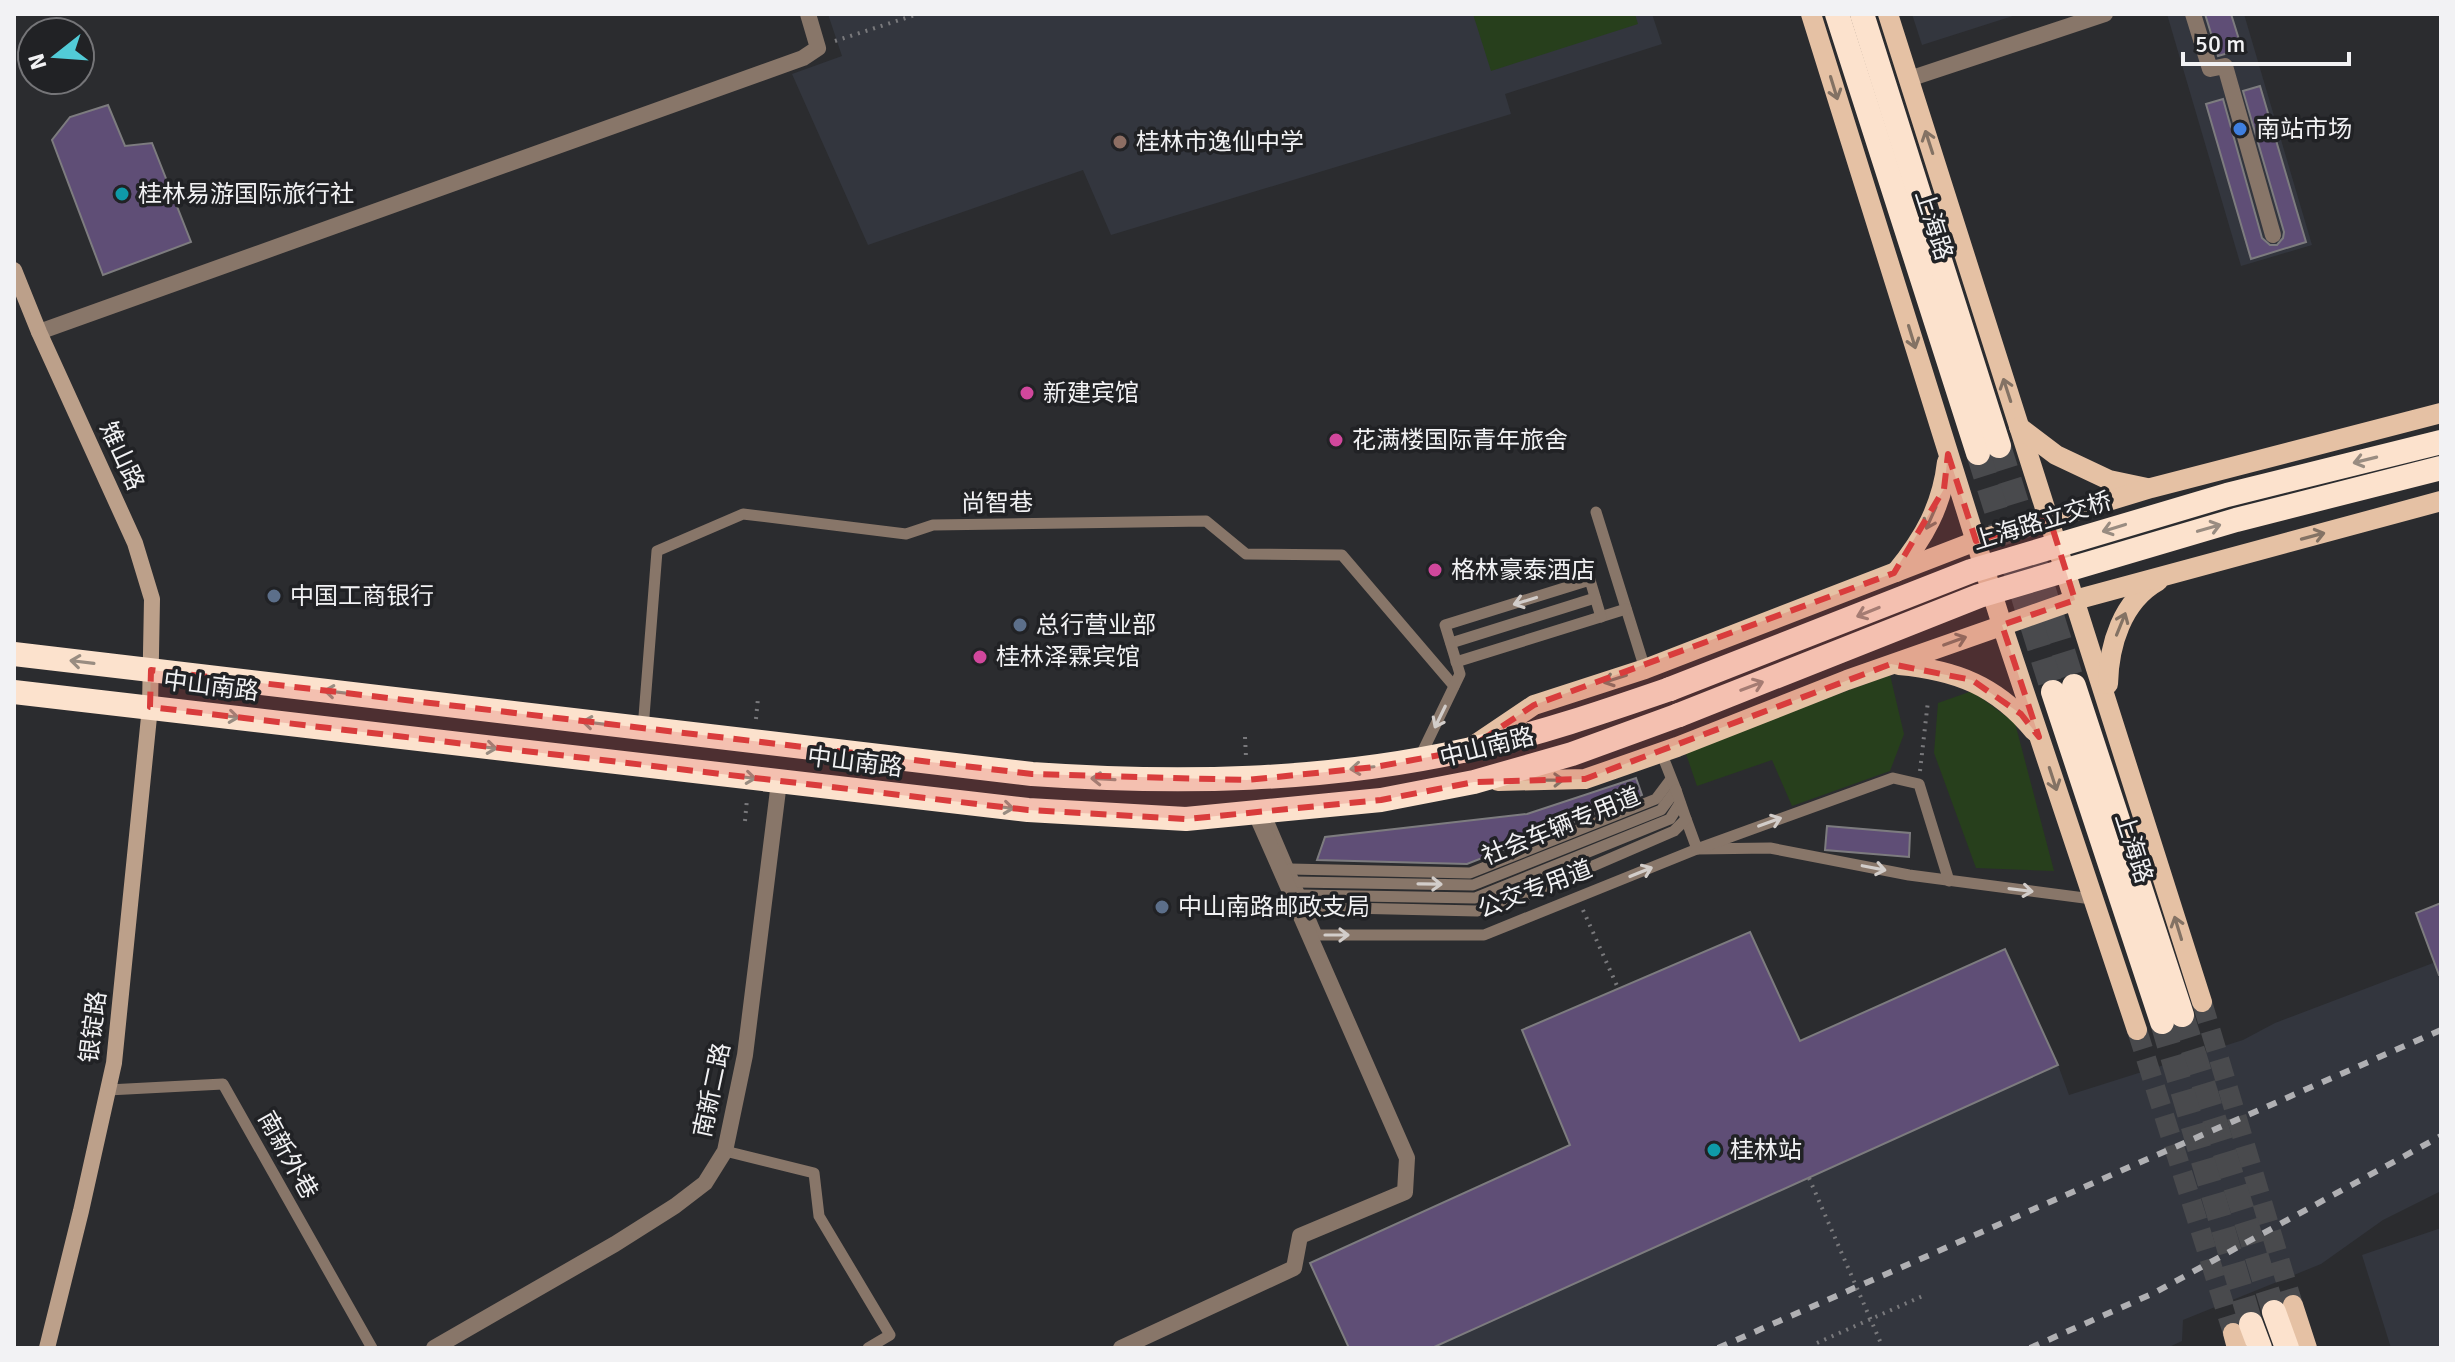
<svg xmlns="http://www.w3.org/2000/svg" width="2455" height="1362" font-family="Signika,'Noto Sans SC',sans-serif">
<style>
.built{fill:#33363e}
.green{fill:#273f1c}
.building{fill:#5f4e76;stroke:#7d7c7f;stroke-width:2}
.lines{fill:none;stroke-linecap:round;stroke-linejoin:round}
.primary-tunnel{stroke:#494a4d;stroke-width:20;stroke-dasharray:20 10;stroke-linecap:butt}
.highway-tunnel{stroke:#494a4d;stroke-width:24;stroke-dasharray:24 12;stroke-linecap:butt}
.path{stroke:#79797c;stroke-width:4;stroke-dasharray:2 6;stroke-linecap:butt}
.lane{stroke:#887669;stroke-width:11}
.street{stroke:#887669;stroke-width:16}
.secondary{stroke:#bca08a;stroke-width:16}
.primary{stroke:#e5c1a4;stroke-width:20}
.highway{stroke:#fce2cd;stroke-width:24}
.rail{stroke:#b0b0b3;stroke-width:6;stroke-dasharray:10 10;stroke-linecap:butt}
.path-bridge{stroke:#79797c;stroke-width:4;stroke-dasharray:2 6;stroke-linecap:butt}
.highway-bridge{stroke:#fce2cd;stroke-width:24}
.oneway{stroke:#837264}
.oneway2{stroke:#998c81}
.oneway3{stroke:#d2cdca}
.marked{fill:#d93c3c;fill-opacity:0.2;stroke:#d93c3c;stroke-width:6;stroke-dasharray:16 10;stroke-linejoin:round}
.shop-dot{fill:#3f7fe0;stroke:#212225;stroke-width:3}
.education-dot{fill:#8d6e63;stroke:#212225;stroke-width:3}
.culture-dot{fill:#0f9aa8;stroke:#212225;stroke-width:3}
.hotel-dot{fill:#d1479c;stroke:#212225;stroke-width:3}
.service-dot{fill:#5c6f8a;stroke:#212225;stroke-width:3}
.labels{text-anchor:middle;stroke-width:7;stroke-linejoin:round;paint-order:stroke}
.poi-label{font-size:24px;fill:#f2f2f4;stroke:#212225;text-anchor:start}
.street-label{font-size:24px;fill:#f2f2f4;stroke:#212225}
</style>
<rect width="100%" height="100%" fill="#2b2c2f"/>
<!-- built -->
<g class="built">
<polygon points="828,14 1652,14 1662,44 1505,94 1511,114 1111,235 1083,170 868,245 792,74 842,56"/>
<polygon points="1912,14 2019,14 1922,45"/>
<polygon points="2167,14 2244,14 2312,245 2241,266"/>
<polygon points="2441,960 2441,1191 2383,1220 2321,1264 2183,1320 2182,1341 2167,1348 1432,1348 2058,1065 2069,1095 2243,1040 2275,1023"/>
<polygon points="2441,1228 2441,1348 2391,1348 2362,1255"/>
</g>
<!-- green -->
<g class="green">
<polygon points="1473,14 1635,14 1638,24 1491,71"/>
<polygon points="1890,675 1904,734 1890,771 1792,806 1772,760 1697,786 1685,751"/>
<polygon points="1972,691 2015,723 2054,871 1976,868 1934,753 1938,703"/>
</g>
<!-- building -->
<g class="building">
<polygon points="2205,14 2231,14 2242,49 2218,56"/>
<polygon points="2260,86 2306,242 2251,259 2206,104 2223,99 2262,238 2270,245 2277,245 2283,238 2284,232 2243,91"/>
<polygon points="108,105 125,146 152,143 191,242 103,275 52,140 70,117"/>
<polygon points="1636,778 1642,795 1467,864 1317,860 1325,837 1527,814"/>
<polygon points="1827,826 1910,833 1909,857 1825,850"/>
<polygon points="2441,903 2441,975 2439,975 2416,913"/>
<polygon points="1750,932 1800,1041 2005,949 2058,1065 1432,1348 1349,1348 1310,1263 1570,1145 1522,1030"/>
</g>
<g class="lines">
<!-- primary-tunnel -->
<g class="primary-tunnel">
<polyline points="2202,1002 2293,1305"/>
<polyline points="2137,1030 2233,1333"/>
</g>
<!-- highway-tunnel -->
<g class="highway-tunnel">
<polyline points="1999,446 2074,686"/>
<polyline points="1978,453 2053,692"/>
<polyline points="2182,1015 2274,1312"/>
<polyline points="2162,1022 2251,1324"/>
</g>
<!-- path -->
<g class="path">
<polyline points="835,41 918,14"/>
<polyline points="756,719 758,698"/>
<polyline points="1245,737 1246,757"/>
<polyline points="1920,771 1928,701"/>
<polyline points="745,821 747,799"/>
<polyline points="1583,910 1618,988"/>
<polyline points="1817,1343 1925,1295"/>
</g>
<!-- lane -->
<g class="lane">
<polyline points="1596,512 1645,669"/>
<polyline points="1451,643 1595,598"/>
<polyline points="1456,662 1626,609"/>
<polyline points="643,729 657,551 743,514 906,534 933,525 1206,521 1246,554 1342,555 1454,686"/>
<polyline points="1419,759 1460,674 1445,625 1590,580 1601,617"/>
<polyline points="1265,813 1317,935 1484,935 1697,849 1770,848 1909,875 2092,899"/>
<polyline points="1686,819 1697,849 1893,778 1919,784 1949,881"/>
<polyline points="1290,869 1470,873 1656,799 1671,779"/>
<polyline points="1296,882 1473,885 1661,810 1676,790 1661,752"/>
<polyline points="1301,895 1475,898 1670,819 1680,803"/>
<polyline points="1305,907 1477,911 1526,895 1674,831 1686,819 1676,790"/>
<polyline points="108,1090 223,1084 372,1348"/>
<polyline points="725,1151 814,1173 819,1216 890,1335 868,1348"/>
</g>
<!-- street -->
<g class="street">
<polyline points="2193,14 2210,69 2225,66 2273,235"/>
<polyline points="1909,79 2105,14"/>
<polyline points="39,332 803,58 818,48 808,14"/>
<polyline points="434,1348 615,1244 675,1206 705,1183 725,1151 745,1055 779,782"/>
<polyline points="1121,1348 1294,1268 1300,1236 1405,1192 1407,1158 1256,814"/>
</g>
<!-- secondary -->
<polyline class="secondary" points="14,270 39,332 135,543 152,599 150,707 114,1063 81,1211 47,1348"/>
<!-- primary -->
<g class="primary">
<polyline points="1811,14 2002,625 2137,1030"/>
<polyline points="1888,14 2202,1002"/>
<polyline points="2019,427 2056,455 2109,480 2147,488"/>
<path d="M1896,572c28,-34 46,-66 51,-110"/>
<path d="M1899,665c57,5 98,21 135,66"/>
<path d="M2108,684c1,-39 14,-83 50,-103"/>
<polyline points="1473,746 1534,705 1645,669 1976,541 2151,488 2441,413"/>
<polyline points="1498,781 1585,779 1677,747 1847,680 2075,600 2441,501"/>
<polyline points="2293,1305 2307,1348"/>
<polyline points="2233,1333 2237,1348"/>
</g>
<!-- highway -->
<g class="highway">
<polyline points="1837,14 1978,453"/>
<polyline points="1862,14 1999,446"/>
<path d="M14,654l1018,120c145,10 291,8 435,-24 69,-15 136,-38 203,-61"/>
<polyline points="2074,686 2182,1015"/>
<polyline points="14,692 1028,810 1186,819 1381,800 1474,782 1572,754 1679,715"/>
<polyline points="2053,692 2162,1022"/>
<polyline points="2274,1312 2287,1348"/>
<polyline points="2251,1324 2260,1348"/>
</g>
<!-- rail -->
<g class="rail">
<polyline points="1718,1348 2441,1030"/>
<polyline points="2030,1348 2154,1293 2441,1136"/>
</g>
<!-- path-bridge -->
<polyline class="path-bridge" points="1809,1178 1883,1348"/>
<!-- highway-bridge -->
<g class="highway-bridge">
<polyline points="1670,689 1971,571 2227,495 2441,442"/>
<polyline points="1679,715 1979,596 2236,520 2441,468"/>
</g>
</g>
<!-- one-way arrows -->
<defs><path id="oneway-shaft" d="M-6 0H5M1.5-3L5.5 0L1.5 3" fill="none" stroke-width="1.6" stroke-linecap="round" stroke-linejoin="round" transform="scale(2)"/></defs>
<g class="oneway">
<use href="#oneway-shaft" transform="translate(1834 88) rotate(73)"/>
<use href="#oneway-shaft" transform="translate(1929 142) rotate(-108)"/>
<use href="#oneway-shaft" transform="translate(1912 337) rotate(73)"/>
<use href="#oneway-shaft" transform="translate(2007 390) rotate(-108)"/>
<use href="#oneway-shaft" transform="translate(1931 518) rotate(114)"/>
<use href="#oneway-shaft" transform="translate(2313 536) rotate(-15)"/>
<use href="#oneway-shaft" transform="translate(2121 624) rotate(-68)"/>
<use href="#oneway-shaft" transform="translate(1955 641) rotate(-20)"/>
<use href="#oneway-shaft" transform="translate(1615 679) rotate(162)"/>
<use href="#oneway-shaft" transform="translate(2053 779) rotate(72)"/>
<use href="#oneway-shaft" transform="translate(1552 780) rotate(-1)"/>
<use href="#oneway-shaft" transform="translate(2178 928) rotate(-107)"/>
</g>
<g class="oneway2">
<use href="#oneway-shaft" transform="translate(2365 460) rotate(166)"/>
<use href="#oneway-shaft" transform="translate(2114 528) rotate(163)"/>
<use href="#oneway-shaft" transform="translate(2209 528) rotate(-16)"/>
<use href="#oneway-shaft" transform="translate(1868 612) rotate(158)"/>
<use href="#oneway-shaft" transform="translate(82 662) rotate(-173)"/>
<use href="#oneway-shaft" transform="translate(1752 686) rotate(-21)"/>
<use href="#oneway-shaft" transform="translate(336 692) rotate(-173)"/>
<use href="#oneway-shaft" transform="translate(227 716) rotate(7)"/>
<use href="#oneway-shaft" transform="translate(594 723) rotate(-173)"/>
<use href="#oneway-shaft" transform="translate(485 747) rotate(7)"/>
<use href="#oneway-shaft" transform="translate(1362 768) rotate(174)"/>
<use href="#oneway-shaft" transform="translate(744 777) rotate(7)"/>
<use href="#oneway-shaft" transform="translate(1103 779) rotate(-177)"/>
<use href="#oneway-shaft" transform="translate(1002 807) rotate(7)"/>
</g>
<g class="oneway3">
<use href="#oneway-shaft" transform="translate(1525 601) rotate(163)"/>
<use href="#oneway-shaft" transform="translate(1440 717) rotate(116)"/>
<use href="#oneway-shaft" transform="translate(1770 822) rotate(-20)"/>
<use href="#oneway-shaft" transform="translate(1874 868) rotate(11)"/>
<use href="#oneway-shaft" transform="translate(1641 872) rotate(-22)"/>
<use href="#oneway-shaft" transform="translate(1430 884) rotate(1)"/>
<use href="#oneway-shaft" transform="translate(2021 890) rotate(7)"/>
<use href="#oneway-shaft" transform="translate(1337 935)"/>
</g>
<!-- marked area -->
<path class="marked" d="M1948,454l28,87 73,-24 26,83 -73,25 37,112 -18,-23 -49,-34 -81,-16 -306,115 -111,3 -93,18 -195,19 -158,-9 -878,-103 1,-37 881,104 215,6 128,-13 92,-17 67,-45 360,-132 50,-84z"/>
<!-- markers -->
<circle class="shop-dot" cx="2240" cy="129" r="8"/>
<circle class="education-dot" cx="1120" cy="142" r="8"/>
<g class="culture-dot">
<circle cx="122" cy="194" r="8"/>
<circle cx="1714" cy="1150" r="8"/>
</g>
<g class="hotel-dot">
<circle cx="1027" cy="393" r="8"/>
<circle cx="1336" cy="440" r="8"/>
<circle cx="1435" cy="570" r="8"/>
<circle cx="980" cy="657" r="8"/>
</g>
<g class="service-dot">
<circle cx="274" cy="596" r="8"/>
<circle cx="1020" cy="625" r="8"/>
<circle cx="1162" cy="907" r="8"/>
</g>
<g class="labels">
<!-- poi labels -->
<g class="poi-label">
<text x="2256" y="137">南站市场</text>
<text x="1136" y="150">桂林市逸仙中学</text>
<text x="138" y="202">桂林易游国际旅行社</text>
<text x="1043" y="401">新建宾馆</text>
<text x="1352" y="448">花满楼国际青年旅舍</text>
<text x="1451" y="578">格林豪泰酒店</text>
<text x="290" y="604">中国工商银行</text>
<text x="1036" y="633">总行营业部</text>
<text x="996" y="665">桂林泽霖宾馆</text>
<text x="1178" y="915">中山南路邮政支局</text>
<text x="1730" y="1158">桂林站</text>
</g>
<!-- street labels -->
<g class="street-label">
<text transform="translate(1934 225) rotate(72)" y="8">上海路</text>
<text transform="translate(122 456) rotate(65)" y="8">雉山路</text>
<text transform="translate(997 503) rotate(-1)" y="8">尚智巷</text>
<text transform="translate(2042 521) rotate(-17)" y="8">上海路立交桥</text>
<text transform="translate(211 686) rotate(7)" y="8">中山南路</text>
<text transform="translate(1487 747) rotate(-14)" y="8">中山南路</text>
<text transform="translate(855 762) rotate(7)" y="8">中山南路</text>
<text transform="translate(1561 826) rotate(-22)" y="8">社会车辆专用道</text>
<text transform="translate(2134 848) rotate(72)" y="8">上海路</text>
<text transform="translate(1535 889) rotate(-21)" y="8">公交专用道</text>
<text transform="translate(93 1027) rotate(-83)" y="8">银锭路</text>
<text transform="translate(712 1090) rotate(-78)" y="8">南新二路</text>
<text transform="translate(288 1155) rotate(61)" y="8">南新外巷</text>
</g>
</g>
<!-- border -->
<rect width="2455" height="1362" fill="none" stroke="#f2f2f4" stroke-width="32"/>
<!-- north arrow -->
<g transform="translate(56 56) rotate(253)"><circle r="38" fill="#212225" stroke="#757578" stroke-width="2"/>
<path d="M0-6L14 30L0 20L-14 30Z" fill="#52cbd7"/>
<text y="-12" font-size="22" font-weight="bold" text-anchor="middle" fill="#f2f2f4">N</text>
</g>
<!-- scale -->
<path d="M2183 52v12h166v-12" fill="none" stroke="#f2f2f4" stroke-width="4"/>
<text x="2195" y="52" font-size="24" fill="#f2f2f4" stroke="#212225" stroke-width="6" paint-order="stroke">50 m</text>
</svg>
